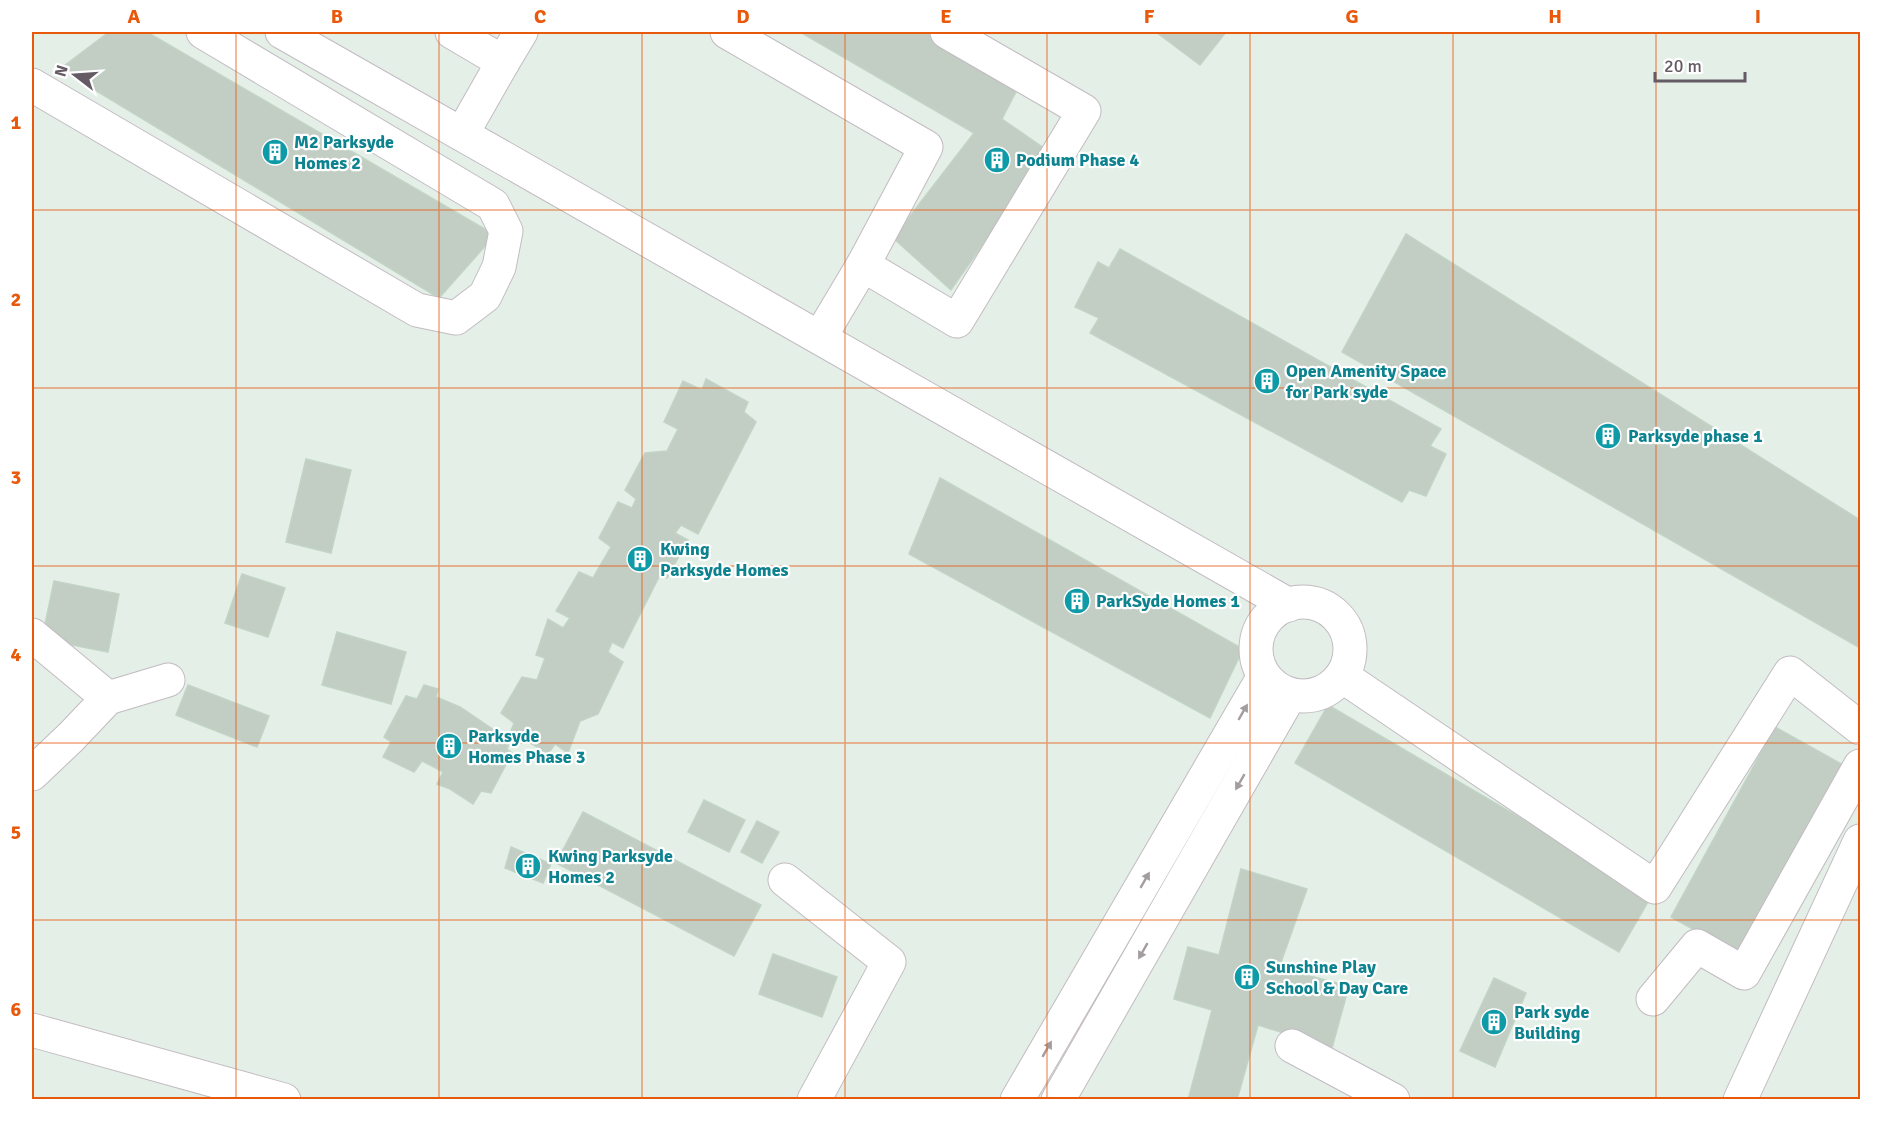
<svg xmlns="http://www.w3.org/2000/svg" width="1892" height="1131" font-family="Signika,sans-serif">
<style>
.building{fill:#c2cdc4;stroke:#c1d4c5;stroke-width:1.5}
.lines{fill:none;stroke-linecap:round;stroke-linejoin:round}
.minor-casing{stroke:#c3bbc2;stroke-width:35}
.minor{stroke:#fff;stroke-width:33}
.oneway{fill:#a39da2}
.grid{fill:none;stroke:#e8590c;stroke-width:1.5;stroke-opacity:0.55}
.labels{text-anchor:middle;stroke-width:4.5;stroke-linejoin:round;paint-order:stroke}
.culture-label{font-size:18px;font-weight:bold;fill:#0d838f;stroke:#fff;text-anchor:start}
.neatline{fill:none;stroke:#e8590c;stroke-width:2}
.grid-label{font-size:20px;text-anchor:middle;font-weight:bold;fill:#e8590c}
</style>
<rect width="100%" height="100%" fill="#e3efe7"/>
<!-- building -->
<g class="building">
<polygon points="109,32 147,32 495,235 439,298 60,69"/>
<polygon points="800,32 926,32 1019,86 1002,119 1048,151 951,290 893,238 974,133"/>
<polygon points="1156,32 1226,32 1200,65"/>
<polygon points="1406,234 1860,520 1860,648 1342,352"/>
<polygon points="1120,249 1441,429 1430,446 1446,454 1426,496 1409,490 1402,502 1090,333 1099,318 1075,307 1098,262 1109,268"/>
<polygon points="706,379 748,402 744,412 756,422 698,534 681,525 675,533 688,540 667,578 660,575 623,648 612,642 608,652 623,662 598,714 580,721 568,753 555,744 548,754 511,731 514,723 501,713 522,677 537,680 545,658 536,655 548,619 563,628 570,618 556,611 579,572 593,578 611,547 599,538 618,502 632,508 636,499 625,490 645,453 667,451 678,429 664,422 683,381 702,390"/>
<polygon points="306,459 351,470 331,553 286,542"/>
<polygon points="940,478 1243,649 1210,718 909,554"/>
<polygon points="242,574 285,588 268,637 225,623"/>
<polygon points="54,581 119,594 108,652 42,639"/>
<polygon points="337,632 406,652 391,704 322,685"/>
<polygon points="188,685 269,716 257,747 176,715"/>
<polygon points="424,685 438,689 436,697 460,707 510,741 507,749 512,753 491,793 481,791 473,804 450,789 437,784 443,772 434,767 422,761 414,772 383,757 391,742 384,737 406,696 417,699"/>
<polygon points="1328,705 1652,895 1619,952 1295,763"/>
<polygon points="1775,727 1845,766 1741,956 1671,917"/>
<polygon points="704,800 745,820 729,852 688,832"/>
<polygon points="583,812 761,905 734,956 556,863"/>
<polygon points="757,821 779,832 762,863 741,852"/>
<polygon points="511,847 551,864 543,883 505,868"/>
<polygon points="1241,869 1307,889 1279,968 1349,986 1332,1048 1258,1025 1237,1100 1188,1100 1212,1010 1174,999 1188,947 1219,955"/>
<polygon points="773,954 837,977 822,1017 759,994"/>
<polygon points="1494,978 1526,993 1495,1067 1460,1051"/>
</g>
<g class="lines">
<defs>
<g id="minor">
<polyline points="282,32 1289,605"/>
<polyline points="452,32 503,62 462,134"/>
<polyline points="727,32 926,147 863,265"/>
<polyline points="503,62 521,32"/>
<polyline points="32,85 417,310 456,318 485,296 499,267 506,231 493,205 203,32"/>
<polyline points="820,337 863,265 957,321 1084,111 947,32"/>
<circle cx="1303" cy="649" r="47"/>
<polyline points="32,635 108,698"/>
<polyline points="1342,676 1655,887 1790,673 1860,728"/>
<polyline points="32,774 71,737 108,698 168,680"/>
<polyline points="785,880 889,962 814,1100"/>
<polyline points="1653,999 1697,946 1744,973 1860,766"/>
<polyline points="32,1030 284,1100"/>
<polyline points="1292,1046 1393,1100"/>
<polyline points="1017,1100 1264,676"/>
<polyline points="1058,1100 1290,695"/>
<polyline points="1740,1100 1860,841"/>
</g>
</defs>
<!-- minor casing -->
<use href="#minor" class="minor-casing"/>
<!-- minor -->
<use href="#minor" class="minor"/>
</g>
<!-- one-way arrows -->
<defs><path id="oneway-solid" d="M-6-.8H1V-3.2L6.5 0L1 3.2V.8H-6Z" transform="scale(1.5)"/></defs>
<g class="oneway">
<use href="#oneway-solid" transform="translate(1243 712) rotate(-60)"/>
<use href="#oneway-solid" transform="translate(1240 782) rotate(120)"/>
<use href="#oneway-solid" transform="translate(1145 880) rotate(-60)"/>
<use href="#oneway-solid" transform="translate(1143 951) rotate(120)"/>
<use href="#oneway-solid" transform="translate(1047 1049) rotate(-60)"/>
</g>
<!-- grid -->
<path class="grid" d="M236,32v1068M439,32v1068M642,32v1068M845,32v1068M1047,32v1068M1250,32v1068M1453,32v1068M1656,32v1068M32,210h1828M32,388h1828M32,566h1828M32,743h1828M32,920h1828"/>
<!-- icons -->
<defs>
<symbol id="building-disc" viewBox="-11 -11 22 22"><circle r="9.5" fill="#0f9aa8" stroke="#fff"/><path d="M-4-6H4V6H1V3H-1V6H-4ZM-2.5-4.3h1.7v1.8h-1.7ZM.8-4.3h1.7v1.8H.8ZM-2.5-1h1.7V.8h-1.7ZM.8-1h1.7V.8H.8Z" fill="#fff"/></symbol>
</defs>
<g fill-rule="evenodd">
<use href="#building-disc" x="260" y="137" width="30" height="30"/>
<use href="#building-disc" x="982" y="145" width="30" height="30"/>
<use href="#building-disc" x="1252" y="366" width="30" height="30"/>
<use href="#building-disc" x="1593" y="421" width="30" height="30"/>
<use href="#building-disc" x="625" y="544" width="30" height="30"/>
<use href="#building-disc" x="1062" y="586" width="30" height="30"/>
<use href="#building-disc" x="434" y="731" width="30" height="30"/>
<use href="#building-disc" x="513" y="851" width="30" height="30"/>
<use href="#building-disc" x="1232" y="962" width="30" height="30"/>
<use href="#building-disc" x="1479" y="1007" width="30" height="30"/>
</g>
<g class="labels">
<!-- culture labels -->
<g class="culture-label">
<text x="294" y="148">M2 Parksyde<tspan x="294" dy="21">Homes 2</tspan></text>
<text x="1016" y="166">Podium Phase 4</text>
<text x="1286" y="377">Open Amenity Space<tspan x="1286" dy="21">for Park syde</tspan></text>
<text x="1628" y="442">Parksyde phase 1</text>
<text x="660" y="555">Kwing<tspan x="660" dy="21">Parksyde Homes</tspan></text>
<text x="1096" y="607">ParkSyde Homes 1</text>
<text x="468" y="742">Parksyde<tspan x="468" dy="21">Homes Phase 3</tspan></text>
<text x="548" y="862">Kwing Parksyde<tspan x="548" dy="21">Homes 2</tspan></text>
<text x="1266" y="973">Sunshine Play<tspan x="1266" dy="21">School &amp; Day Care</tspan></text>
<text x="1514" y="1018">Park syde<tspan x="1514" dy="21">Building</tspan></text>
</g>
</g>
<!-- border -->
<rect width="1892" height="1131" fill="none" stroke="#ffffff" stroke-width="66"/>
<!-- north arrow -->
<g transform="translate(75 75) rotate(287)" stroke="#ffffff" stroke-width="4.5" paint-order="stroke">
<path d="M0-4.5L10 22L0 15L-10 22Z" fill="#655b64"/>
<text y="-9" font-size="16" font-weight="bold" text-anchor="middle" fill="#655b64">N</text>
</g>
<!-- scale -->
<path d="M1655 72v9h90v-9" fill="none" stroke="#655b64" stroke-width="3"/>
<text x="1664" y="72" font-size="18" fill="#655b64" stroke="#ffffff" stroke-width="4.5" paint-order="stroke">20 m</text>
<rect x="33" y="33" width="1826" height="1065" class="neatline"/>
<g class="grid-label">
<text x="134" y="23">A</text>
<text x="337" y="23">B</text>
<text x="540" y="23">C</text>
<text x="743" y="23">D</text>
<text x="946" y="23">E</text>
<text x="1149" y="23">F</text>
<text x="1352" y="23">G</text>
<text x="1555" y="23">H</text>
<text x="1758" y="23">I</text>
<text x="16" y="129">1</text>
<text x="16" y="306">2</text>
<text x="16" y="484">3</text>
<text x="16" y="661">4</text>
<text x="16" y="839">5</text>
<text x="16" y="1016">6</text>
</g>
</svg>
